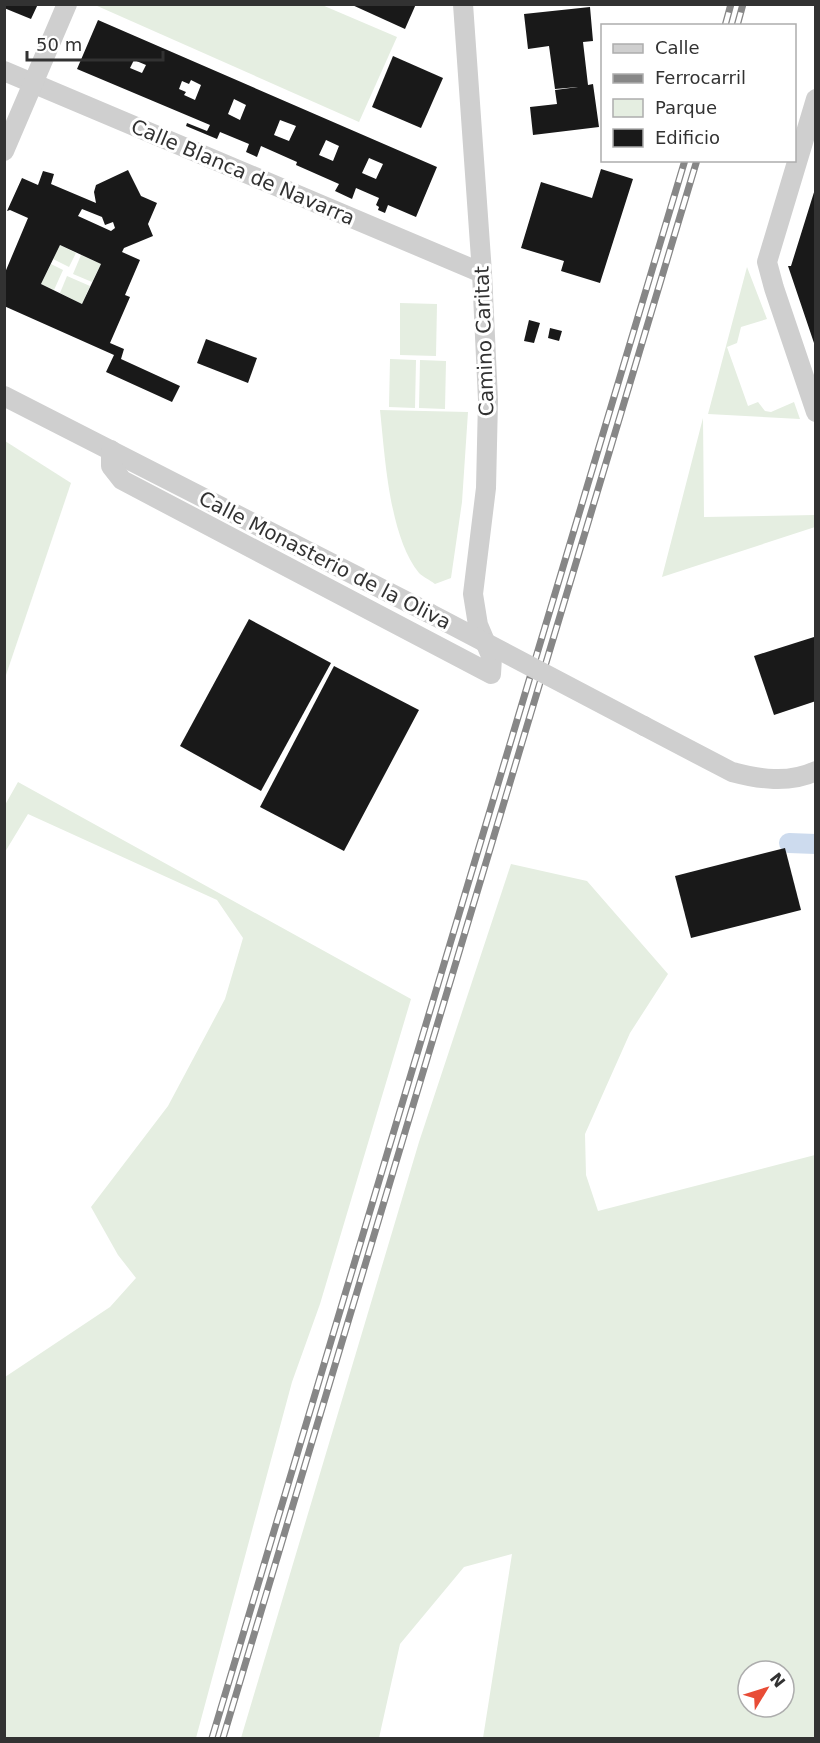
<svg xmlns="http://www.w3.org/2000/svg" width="820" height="1743" font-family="'DejaVu Sans',sans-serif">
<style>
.green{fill:#e5eee1;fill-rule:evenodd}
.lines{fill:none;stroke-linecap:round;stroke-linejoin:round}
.canal{stroke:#cddbee;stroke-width:20}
.building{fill:#191919;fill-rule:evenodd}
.minor{stroke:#cfcfcf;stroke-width:20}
.rail-casing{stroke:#878787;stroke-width:7}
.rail{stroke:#fff;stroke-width:4.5;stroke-dasharray:14;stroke-linecap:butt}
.minor-bridge{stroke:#cfcfcf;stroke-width:20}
.labels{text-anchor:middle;stroke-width:6;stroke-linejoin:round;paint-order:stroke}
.street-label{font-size:20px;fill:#323232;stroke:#fff}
</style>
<rect width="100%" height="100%" fill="#fff"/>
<!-- green -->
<g class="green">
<polygon points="95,5 322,5 397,37 359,122"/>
<polygon points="60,245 76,253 69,267 53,259"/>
<polygon points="81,255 101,264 92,282 73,274"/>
<polygon points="51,264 63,270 54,290 41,284"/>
<polygon points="747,267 767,319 741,327 737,343 727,347 748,406 758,402 765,411 771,412 794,402 800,419 708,414"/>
<polygon points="67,276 90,286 82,304 60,293"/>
<polygon points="400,303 437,304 436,356 400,355"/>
<polygon points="390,359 416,360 415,408 389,407"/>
<polygon points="420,360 446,361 445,409 419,408"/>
<path d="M380,410l88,2 -6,90 -11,76 -16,6c-5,-4 -12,-7 -16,-11 -30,-37 -34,-117 -39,-163z"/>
<polygon points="703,418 704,517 815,515 815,527 662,577"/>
<polygon points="5,441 71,483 5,678"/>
<polygon points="18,782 411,999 320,1304 292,1382 196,1738 5,1738 5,1377 110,1307 136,1278 118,1255 91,1207 168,1106 225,999 243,938 217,900 28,814 5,852 5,805"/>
<path d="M511,864l76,17 81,93 -38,59 -45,101 1,41 12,36 217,-56v583h-332l29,-184 -48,13 -64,77 -21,94h-138l178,-596zM748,1671h36v36h-36z"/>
</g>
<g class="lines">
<!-- canal -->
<polyline class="canal" points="789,843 816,844"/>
</g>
<!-- building -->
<g class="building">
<polygon points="4,4 38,4 31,19 4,8"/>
<polygon points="350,4 416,4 405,29"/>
<polygon points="590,7 593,41 583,42 588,85 593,84 599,127 533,135 530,107 557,104 555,90 578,87 555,89 549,46 528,49 524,14"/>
<path d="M98,20l339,147 -21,50 -28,-12 -3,8 -7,-3 1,-3 -3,-2 3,-7 -23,-10 -4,11 -17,-8 4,-7 -43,-19 1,-3 -36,-16 -4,11 -11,-5 3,-8 -29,-12 -3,7 -31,-13 1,-3 20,8 3,-6 -133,-56zM134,60l12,5 -4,8 -12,-5zM191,80l10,5 -6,15 -11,-5 2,-3 -7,-3 3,-8 7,3zM234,99l12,6 -6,15 -12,-6zM280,120l16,6 -7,15 -15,-6zM326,140l13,6 -6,15 -14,-6zM369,158l14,6 -7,15 -14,-6z"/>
<polygon points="393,56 443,78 421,128 372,107"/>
<polygon points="601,169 633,179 600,283 561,271 564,261 521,248 541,182 592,198"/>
<path d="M128,170l13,26 16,7 -9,21 5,12 -29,12 -2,4 18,8 -15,35 5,2 -20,46 14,6 -3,10 59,27 -8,16 -66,-30 8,-17 -110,-49v-31l24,-57 -18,-8 -3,1 15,-33 16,7 5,-14 11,3 -3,10 45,19 -2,-11 2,-7zM82,209l20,8 3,8 8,-3 2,6 -4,3 -33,-15zM60,245l41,19 -19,40 -41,-20z"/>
<polygon points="815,189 816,189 815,346 788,266 791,266"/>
<polygon points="529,320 540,323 534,343 524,341"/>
<polygon points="550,328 562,331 559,341 548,338"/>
<polygon points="206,339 257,358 248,383 197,363"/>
<polygon points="249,619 331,663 261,791 180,746"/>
<polygon points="814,637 816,644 816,701 774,715 754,656"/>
<polygon points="334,666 419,710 344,851 260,807"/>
<polygon points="785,848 801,910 691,938 675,876"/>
</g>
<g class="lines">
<!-- minor -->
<g class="minor">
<polyline points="4,71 482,273"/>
<polyline points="816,99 767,262 774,288 816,412"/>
<polyline points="4,151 67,4"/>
<polyline points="4,396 429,613"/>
<polyline points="111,450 111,466 122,480 491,674 492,658 478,625 473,594 486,488 488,400 482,273 463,4"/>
<path d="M644,726l88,46c27,7 56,12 84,-1"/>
</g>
<defs>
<g id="rail">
<polyline points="725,26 731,4"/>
<polyline points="737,26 743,4"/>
<polyline points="212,1738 685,160"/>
<polyline points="223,1738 697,160"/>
</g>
</defs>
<!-- rail casing -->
<use href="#rail" class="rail-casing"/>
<!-- rail -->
<use href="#rail" class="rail"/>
<!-- minor-bridge -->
<polyline class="minor-bridge" points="429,613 644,726"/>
</g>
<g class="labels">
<!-- street labels -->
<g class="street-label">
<text transform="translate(243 172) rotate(23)" y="7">Calle Blanca de Navarra</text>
<text transform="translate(484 341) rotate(-92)" y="7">Camino Caritat</text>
<text transform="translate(325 560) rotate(27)" y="7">Calle Monasterio de la Oliva</text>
</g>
</g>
<!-- border -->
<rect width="820" height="1743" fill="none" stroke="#323232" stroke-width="12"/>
<!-- legend -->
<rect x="601" y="24" width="195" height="138" fill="#ffffff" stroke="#adadad" stroke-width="1.5"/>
<rect x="613" y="44" width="30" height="9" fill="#cfcfcf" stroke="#adadad" stroke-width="1.5"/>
<text x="655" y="54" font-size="18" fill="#323232">Calle</text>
<rect x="613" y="74" width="30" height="9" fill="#878787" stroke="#adadad" stroke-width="1.5"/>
<text x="655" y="84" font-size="18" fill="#323232">Ferrocarril</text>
<rect x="613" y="99" width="30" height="18" fill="#e5eee1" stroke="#adadad" stroke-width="1.5"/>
<text x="655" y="114" font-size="18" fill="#323232">Parque</text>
<rect x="613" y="129" width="30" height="18" fill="#191919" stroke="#adadad" stroke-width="1.5"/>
<text x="655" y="144" font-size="18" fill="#323232">Edificio</text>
<!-- north arrow -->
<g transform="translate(766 1689) rotate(52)"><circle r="28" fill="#ffffff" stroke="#adadad" stroke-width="1.5"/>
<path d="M0-4.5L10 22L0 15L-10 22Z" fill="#e84c36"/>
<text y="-9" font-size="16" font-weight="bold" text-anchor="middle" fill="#323232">N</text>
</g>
<!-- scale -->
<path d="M27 51v9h136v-9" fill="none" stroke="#323232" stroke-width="3"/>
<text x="36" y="51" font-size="18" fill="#323232" stroke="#ffffff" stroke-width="4.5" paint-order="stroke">50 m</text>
</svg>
